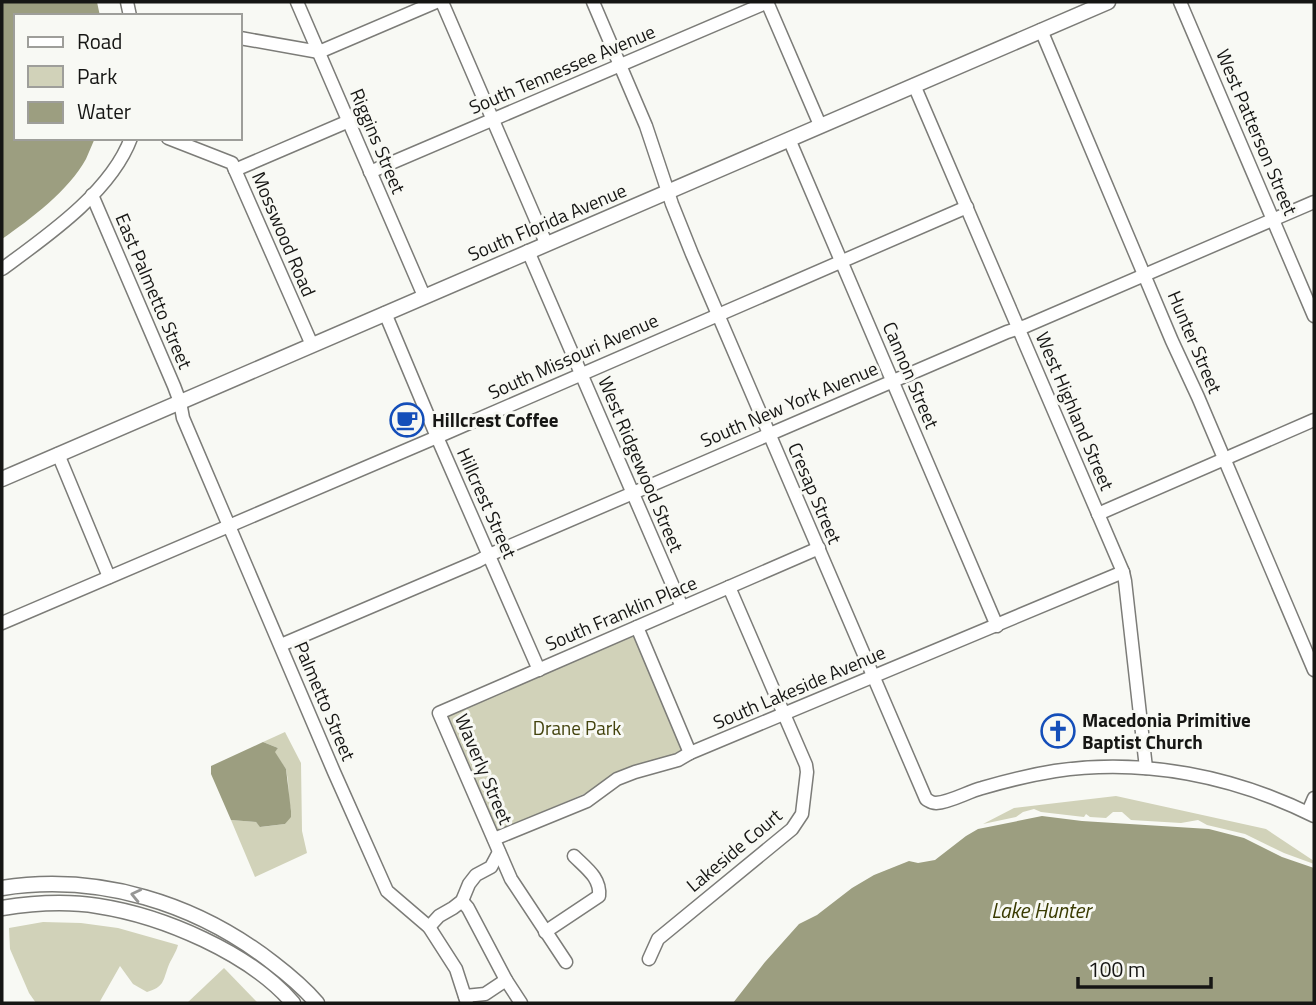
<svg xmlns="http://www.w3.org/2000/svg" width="1316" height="1005" font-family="'Titillium Web',sans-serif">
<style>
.green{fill:#d1d2b9}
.water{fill:#9c9e80}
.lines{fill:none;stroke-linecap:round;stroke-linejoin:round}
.minor-casing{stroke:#7c7c78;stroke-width:15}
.major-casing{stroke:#7c7c78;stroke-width:17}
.minor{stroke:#fff;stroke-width:12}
.major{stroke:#fff;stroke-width:14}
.oneway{stroke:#969695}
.labels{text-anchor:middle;stroke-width:6;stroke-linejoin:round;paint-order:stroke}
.street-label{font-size:19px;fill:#161614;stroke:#f8f9f4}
.poi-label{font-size:19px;font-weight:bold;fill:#161614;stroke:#f8f9f4;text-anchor:start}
.park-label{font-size:19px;fill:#43430d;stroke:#f8f9f4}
.water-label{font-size:21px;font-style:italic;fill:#3a3b02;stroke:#f8f9f4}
</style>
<rect width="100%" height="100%" fill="#f8f9f4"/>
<!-- green -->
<g class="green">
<polygon points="634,633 683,751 496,832 446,717"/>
<polygon points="285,732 301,763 302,831 307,853 255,877 231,820 256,822 261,827 285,824 291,811 289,800 288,781 286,769 274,752 278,748 263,742"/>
<polygon points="1116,796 1266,829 1314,861 1314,864 1284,853 1245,834 1207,825 1198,820 1181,823 1131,820 1122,812 1113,812 1106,818 1090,817 1086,814 1084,817 1041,812 1034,809 1023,812 1016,817 983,824 1014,808"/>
<path d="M43,922l38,1 37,5 60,17c-2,8 -7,14 -10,22 -5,14 -4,20 -21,25l-14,-8 -13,-18 -21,37h-63l-7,-10 -19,-44 -1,-21z"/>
<polygon points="224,968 258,1003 187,1003"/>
</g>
<!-- water -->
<g class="water">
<path d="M2,2h95l3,14h-84v122h79c-3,7 -6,14 -9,21 -17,31 -55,60 -84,80z"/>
<polygon points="263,742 278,748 275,752 286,769 291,811 291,817 285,824 260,827 256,822 231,820 211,774 211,766"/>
<polygon points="1042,816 1082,821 1209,829 1244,838 1282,857 1314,868 1314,1003 733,1003 765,962 799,924 817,915 852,888 874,875 909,861 918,863 935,860 966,836 978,829"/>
</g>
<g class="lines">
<defs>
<g id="minor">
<polyline points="127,2 130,16"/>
<polyline points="297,2 424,296"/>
<polyline points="442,2 546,243"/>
<path d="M593,2l53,124 26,78 20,50 234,545c5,3 5,4 10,4 15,-1 31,-11 46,-15 24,-7 48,-13 73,-17 89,-13 179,5 259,45"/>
<polyline points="767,2 820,125"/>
<polyline points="1180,2 1314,316"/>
<polyline points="1041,30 1172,341 1198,397 1314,670"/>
<polyline points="240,38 319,52 436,2"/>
<polyline points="914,85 1123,572 1125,581 1146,768"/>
<polyline points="168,138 232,163 312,345"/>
<polyline points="789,139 997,626"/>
<polyline points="235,170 349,121"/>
<polyline points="370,172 768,2"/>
<polyline points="92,195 174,386 180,402 183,418 334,772 387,891 429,927 456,969 467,1003"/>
<polyline points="528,251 682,607"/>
<path d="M2,269c45,-33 109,-77 129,-131"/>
<polyline points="385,313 437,437 539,670"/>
<polyline points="58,454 109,577"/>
<polyline points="1098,514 1314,420"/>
<polyline points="2,623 437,437 967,207"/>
<polyline points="637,627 690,753"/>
<polyline points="281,645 478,561 489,555 1007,332 1026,326 1314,202"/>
<polyline points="1308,812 1314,798"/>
<polyline points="494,839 587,801 617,779 635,772 678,760 690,753 1123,572"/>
<polyline points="462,901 468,908 506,980 521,1003"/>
<polyline points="429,927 439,916 453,908 462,901 469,884 476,875 491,867 499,852"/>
<path d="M545,932l54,-36c2,-18 -13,-28 -25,-40"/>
<polyline points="649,959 658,939 792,829 802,814 807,772 806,765 729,587"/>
<polyline points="566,962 511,879 439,713 819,548"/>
<polyline points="465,996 485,994 506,980"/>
</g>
<g id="major">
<polyline points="2,479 1108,2"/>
<path d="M2,888c97,-15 194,15 271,75 17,13 31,25 44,40"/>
<path d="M2,908c31,-5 65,-7 96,-2 65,10 152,47 195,97"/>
</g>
</defs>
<!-- minor casing -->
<use href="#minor" class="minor-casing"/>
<!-- major casing -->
<use href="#major" class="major-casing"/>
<!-- minor -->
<use href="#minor" class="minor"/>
<!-- major -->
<use href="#major" class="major"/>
</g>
<!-- one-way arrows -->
<defs><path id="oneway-chevron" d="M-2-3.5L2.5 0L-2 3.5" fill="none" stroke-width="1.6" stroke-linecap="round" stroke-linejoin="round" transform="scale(1.75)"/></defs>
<use class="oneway" href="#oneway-chevron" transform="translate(136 895) rotate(-167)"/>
<!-- icons -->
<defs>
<symbol id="cafe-ring" viewBox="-11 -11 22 22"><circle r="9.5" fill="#f8f9f4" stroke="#144eb9" stroke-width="1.5"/><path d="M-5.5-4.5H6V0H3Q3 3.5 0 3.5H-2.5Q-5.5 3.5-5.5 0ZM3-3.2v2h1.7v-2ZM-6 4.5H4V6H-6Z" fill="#144eb9"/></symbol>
<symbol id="church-ring" viewBox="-11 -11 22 22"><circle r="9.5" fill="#f8f9f4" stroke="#144eb9" stroke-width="1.5"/><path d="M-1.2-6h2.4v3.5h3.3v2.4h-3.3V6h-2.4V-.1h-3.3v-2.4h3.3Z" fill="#144eb9"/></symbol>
</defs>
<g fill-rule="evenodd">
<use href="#cafe-ring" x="388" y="401" width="38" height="38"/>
<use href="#church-ring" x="1039" y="712" width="38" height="38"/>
</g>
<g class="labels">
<!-- street labels -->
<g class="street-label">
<text transform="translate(562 69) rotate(-23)" y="7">South Tennessee Avenue</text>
<text transform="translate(1257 132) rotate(67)" y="7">West Patterson Street</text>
<text transform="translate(378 141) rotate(67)" y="7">Riggins Street</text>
<text transform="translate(547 222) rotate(-23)" y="7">South Florida Avenue</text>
<text transform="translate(284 234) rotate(67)" y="7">Mosswood Road</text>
<text transform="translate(154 291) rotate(67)" y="7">East Palmetto Street</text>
<text transform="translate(1195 342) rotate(67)" y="7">Hunter Street</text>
<text transform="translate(573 356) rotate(-24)" y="7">South Missouri Avenue</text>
<text transform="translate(911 375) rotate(67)" y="7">Cannon Street</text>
<text transform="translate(789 404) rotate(-23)" y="7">South New York Avenue</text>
<text transform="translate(1075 411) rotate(67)" y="7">West Highland Street</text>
<text transform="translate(641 464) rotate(67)" y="7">West Ridgewood Street</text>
<text transform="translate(815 493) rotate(67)" y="7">Cresap Street</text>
<text transform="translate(487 503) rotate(66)" y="7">Hillcrest Street</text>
<text transform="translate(621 613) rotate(-23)" y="7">South Franklin Place</text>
<text transform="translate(799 687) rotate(-23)" y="7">South Lakeside Avenue</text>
<text transform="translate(325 701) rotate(67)" y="7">Palmetto Street</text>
<text transform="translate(484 769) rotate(67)" y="7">Waverly Street</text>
<text transform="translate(734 850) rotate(-40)" y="7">Lakeside Court</text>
</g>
<!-- poi labels -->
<g class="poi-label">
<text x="432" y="427">Hillcrest Coffee</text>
<text x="1082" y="727">Macedonia Primitive<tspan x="1082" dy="22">Baptist Church</tspan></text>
</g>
<!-- park labels -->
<g class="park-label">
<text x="577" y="735">Drane Park</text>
</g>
<!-- water labels -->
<g class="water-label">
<text x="1041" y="918">Lake Hunter</text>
</g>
</g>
<!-- border -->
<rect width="1316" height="1005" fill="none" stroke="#161614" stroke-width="7"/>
<!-- legend -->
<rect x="14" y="14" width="228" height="126" fill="#f8f9f4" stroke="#9e9e9a" stroke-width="2"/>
<rect x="28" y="37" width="35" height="10" fill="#ffffff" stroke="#9e9e9a" stroke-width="2"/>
<text x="77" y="49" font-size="21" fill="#161614">Road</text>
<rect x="28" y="66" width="35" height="21" fill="#d1d2b9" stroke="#9e9e9a" stroke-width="2"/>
<text x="77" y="84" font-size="21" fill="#161614">Park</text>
<rect x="28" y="102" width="35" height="21" fill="#9c9e80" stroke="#9e9e9a" stroke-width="2"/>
<text x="77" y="119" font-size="21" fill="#161614">Water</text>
<!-- scale -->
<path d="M1078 977v10h133v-10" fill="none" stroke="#161614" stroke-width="3.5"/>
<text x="1088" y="977" font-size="21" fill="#161614" stroke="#f8f9f4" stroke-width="5" paint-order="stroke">100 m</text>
</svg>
